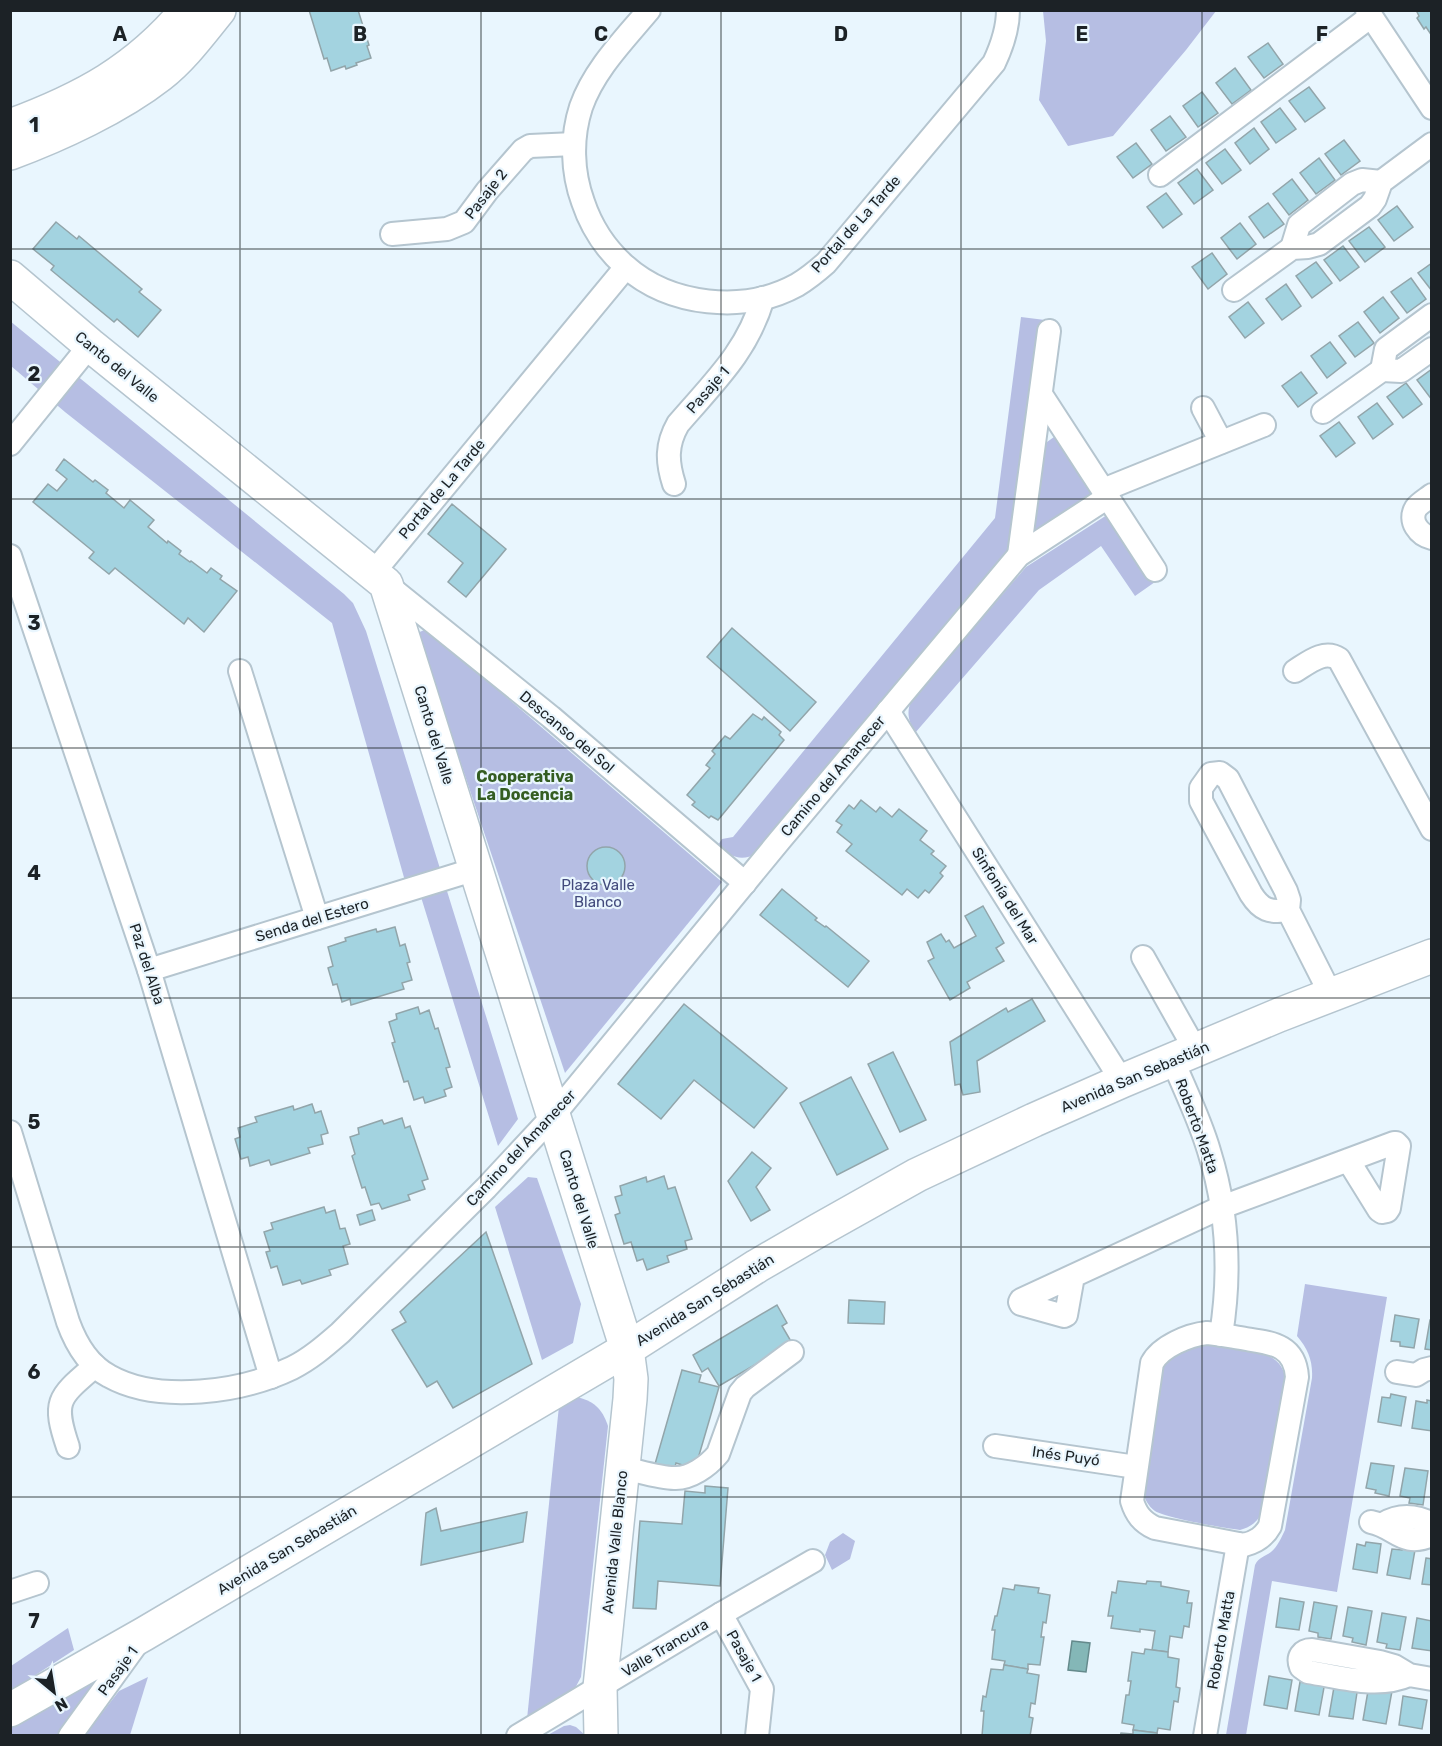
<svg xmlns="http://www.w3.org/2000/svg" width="1442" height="1746" font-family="Rubik,sans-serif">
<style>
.green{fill:#b6bee3}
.water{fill:#84b7b7;stroke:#658a8c;stroke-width:1.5}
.building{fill:#a3d3e0;stroke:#92a5aa;stroke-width:1.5}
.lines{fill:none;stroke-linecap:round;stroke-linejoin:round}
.street-casing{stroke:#b5c5cf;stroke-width:26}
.secondary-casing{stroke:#b5c5cf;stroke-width:36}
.street{stroke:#fff;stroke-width:22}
.secondary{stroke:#fff;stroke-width:33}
.grid{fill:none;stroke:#1c2226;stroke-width:1.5;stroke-opacity:0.55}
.labels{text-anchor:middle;stroke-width:4.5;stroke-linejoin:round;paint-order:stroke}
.street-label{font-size:15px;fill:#1c2226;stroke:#e9f6fe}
.park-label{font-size:15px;fill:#424a7c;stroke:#e9f6fe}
.neighbourhood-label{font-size:16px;font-weight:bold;fill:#345d21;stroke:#e9f6fe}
.grid-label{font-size:20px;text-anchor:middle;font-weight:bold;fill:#1c2226;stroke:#e9f6fe;stroke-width:4.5;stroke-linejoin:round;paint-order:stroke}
</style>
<rect width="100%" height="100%" fill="#e9f6fe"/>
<!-- green -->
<g class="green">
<polygon points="1043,11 1043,10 1216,11 1186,50 1113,136 1068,146 1039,100 1046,41"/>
<path d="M1021,317l24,3 -28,221 -260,312c-17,10 -26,3 -39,-8l4,-6 11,-2 262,-319z"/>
<polygon points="10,321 344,594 353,603 366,631 518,1119 498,1146 421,897 405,881 332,623 65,412 11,366"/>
<polygon points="1054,437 1059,437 1095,492 1031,540 1044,446 1047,442"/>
<path d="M1107,515l6,2 42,65 -20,14 -34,-50 -62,44 -124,143c-6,-12 -9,-19 -4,-32l115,-134z"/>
<polygon points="427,629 722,882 565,1073 417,633"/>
<polygon points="528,1177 537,1178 581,1304 573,1343 542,1360 495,1207"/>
<path d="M1305,1284l82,13 -50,295 -65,-11 -26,154h-20l29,-170c4,-8 9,-8 16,-13 7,-6 10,-14 14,-22l27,-152c1,-17 -4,-29 -15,-42z"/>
<path d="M1208,1345c11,1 23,3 34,5 24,4 42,6 44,34l-24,129c-5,9 -11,14 -22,17 -16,-2 -74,-12 -85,-19 -7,-5 -10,-12 -13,-20l20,-124c11,-12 31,-20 46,-22z"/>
<path d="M575,1397c18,3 27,11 33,29l-27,251 -8,15 -46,27 32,-313z"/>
<polygon points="843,1533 855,1541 850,1559 832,1570 825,1555 830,1542"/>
<polygon points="68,1628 74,1650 11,1691 11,1666"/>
<polygon points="117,1661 63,1735 11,1736 11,1720"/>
<polygon points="148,1677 130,1735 85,1735 119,1691"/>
<polygon points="570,1725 576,1727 585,1735 546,1736 564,1726"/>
</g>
<!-- water -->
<polygon class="water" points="1072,1641 1090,1643 1086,1672 1068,1670"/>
<!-- building -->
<g class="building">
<polygon points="309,10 358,10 369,45 367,46 371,58 356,63 357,65 346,69 345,66 331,71 327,58 324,59"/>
<polygon points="1416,10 1432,10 1432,36 1426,27 1424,29 1417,18 1419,16"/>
<polygon points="1268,43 1283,64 1264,78 1248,57"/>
<polygon points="1235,68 1251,90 1232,104 1216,83"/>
<polygon points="1309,87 1325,108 1305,122 1289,101"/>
<polygon points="1202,92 1218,113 1198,127 1183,106"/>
<polygon points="1280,108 1296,129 1276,143 1261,122"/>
<polygon points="1170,116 1186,137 1166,151 1151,130"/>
<polygon points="1254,128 1269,149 1250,164 1235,143"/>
<polygon points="1344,140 1360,161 1341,175 1325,154"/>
<polygon points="1136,143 1152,164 1133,178 1117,157"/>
<polygon points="1225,149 1241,170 1222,184 1206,163"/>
<polygon points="1319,158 1335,180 1316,194 1300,173"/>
<polygon points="1197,169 1213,190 1194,204 1178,183"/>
<polygon points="1292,179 1308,200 1289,215 1273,194"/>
<polygon points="1166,193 1182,214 1163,228 1147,207"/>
<polygon points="1268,203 1284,224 1264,238 1249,217"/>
<polygon points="1397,206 1413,227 1394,241 1378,220"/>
<polygon points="56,222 77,239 79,236 142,289 139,292 161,310 138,337 117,319 114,322 51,270 54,266 33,249"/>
<polygon points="1240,223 1256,244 1237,259 1221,238"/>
<polygon points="1369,227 1385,247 1365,262 1349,241"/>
<polygon points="1343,246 1359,267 1340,281 1324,260"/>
<polygon points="1212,253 1227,274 1208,289 1192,267"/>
<polygon points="1316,262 1332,283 1312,298 1296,276"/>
<polygon points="1432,263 1432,291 1418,273"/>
<polygon points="1411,278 1426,299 1407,313 1391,292"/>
<polygon points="1286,284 1301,306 1282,320 1266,299"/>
<polygon points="1383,297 1399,318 1380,333 1364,312"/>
<polygon points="1248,302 1264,323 1245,338 1229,317"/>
<polygon points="1358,322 1374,343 1355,357 1339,336"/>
<polygon points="1330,342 1346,363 1327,378 1311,356"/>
<polygon points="1432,369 1432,400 1417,380"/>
<polygon points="1301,372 1317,393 1298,407 1282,386"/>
<polygon points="1406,383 1422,404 1403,418 1387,397"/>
<polygon points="1377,403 1393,424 1373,439 1358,417"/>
<polygon points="1339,422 1355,443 1336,457 1320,436"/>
<polygon points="64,459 93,482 95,480 108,490 106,493 124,508 130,500 154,520 148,527 167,543 168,541 181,551 179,554 190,562 191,561 207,573 211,568 222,576 220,579 237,591 204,632 188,618 184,624 115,568 109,574 89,558 94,552 33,502 48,484 57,491 67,479 56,470"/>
<polygon points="452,504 506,549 466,597 448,582 463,563 428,534"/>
<polygon points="732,628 816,702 790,731 707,657"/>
<polygon points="753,714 762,720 764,717 781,732 779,735 784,740 718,820 711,816 709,818 692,805 695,802 687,795 710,768 706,765 715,754 712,751 725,736 730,739"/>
<polygon points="861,800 876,812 880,807 892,817 899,809 927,831 920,840 934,851 931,854 946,866 940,873 943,876 929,893 925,890 918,898 907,889 902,895 846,851 852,844 837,832 842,825 836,821 849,805 854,809"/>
<circle cx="606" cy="866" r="19"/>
<polygon points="782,889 817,918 815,920 825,927 826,926 869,961 848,987 760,915"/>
<polygon points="983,906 1004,943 996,948 1004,961 967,982 970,988 950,1000 928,961 934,958 927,942 941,934 946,942 949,940 954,948 976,936 965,916"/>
<polygon points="395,927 400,946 405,944 410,962 407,963 412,980 402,983 404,989 351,1005 350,999 342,1002 337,984 333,985 328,968 333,966 328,947 346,941 345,938 376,929 377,932"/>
<polygon points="1032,999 1045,1021 977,1061 980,1092 963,1095 960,1084 955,1085 950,1042 1006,1008 1008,1012"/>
<polygon points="684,1004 787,1088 754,1128 694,1080 661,1119 618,1084"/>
<polygon points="418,1007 420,1014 429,1010 435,1029 438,1028 450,1067 446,1068 452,1087 444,1090 446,1096 425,1103 423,1097 414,1100 408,1081 404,1082 392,1043 395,1042 389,1022 397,1019 396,1014"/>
<polygon points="893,1052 926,1120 900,1132 868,1064"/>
<polygon points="851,1077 888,1149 837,1175 800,1103"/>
<polygon points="312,1104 315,1113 321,1111 328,1133 321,1135 323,1144 308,1148 310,1153 271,1165 269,1160 250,1166 248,1157 241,1159 235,1139 240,1137 238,1128 257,1122 255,1117 293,1106 294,1110"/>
<polygon points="402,1118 405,1128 410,1126 428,1179 422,1181 425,1189 408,1195 410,1200 382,1209 379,1203 371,1205 365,1187 362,1188 352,1156 355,1154 350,1137 359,1134 358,1128 382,1120 384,1124"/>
<polygon points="752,1152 771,1168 756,1187 770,1210 751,1221 728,1181"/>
<polygon points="664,1176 668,1189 675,1187 692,1239 685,1241 687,1249 667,1256 669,1262 647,1270 643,1259 637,1261 631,1242 624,1244 615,1215 620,1213 615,1197 622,1195 620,1186 646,1177 647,1182"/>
<polygon points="324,1207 326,1213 335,1210 340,1229 345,1228 350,1244 343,1246 348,1264 329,1270 331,1275 302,1284 300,1280 283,1285 277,1266 271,1268 266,1252 270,1251 264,1232 273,1229 271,1223"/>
<polygon points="372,1210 375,1220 360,1225 357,1215"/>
<polygon points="486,1232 532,1364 453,1408 437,1381 427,1387 392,1330 406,1322 400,1312"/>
<polygon points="849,1300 885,1302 884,1324 848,1323"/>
<polygon points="777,1305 787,1323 782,1326 792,1343 719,1386 708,1368 702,1372 693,1355"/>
<polygon points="1395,1315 1419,1319 1414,1348 1400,1346 1400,1342 1391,1341"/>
<polygon points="1430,1320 1432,1320 1432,1350 1425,1349"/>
<polygon points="682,1370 701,1375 699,1382 719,1387 695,1469 676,1463 674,1470 655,1464"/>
<polygon points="1391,1394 1406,1397 1401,1426 1378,1422 1382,1397 1390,1398"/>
<polygon points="1427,1400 1432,1401 1432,1431 1412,1428 1416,1401 1427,1403"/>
<polygon points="1371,1463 1394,1466 1389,1496 1375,1493 1376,1490 1366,1488"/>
<polygon points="1405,1468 1428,1471 1423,1505 1409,1503 1410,1498 1400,1496"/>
<polygon points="705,1486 728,1488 720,1586 658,1581 656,1609 633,1608 640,1521 682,1524 685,1491 705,1493"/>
<polygon points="436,1508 441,1531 527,1512 523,1542 421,1565 426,1513"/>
<polygon points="1366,1542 1381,1544 1377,1573 1353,1569 1357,1544 1365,1546"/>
<polygon points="1402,1548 1415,1550 1410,1579 1387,1575 1392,1549 1402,1550"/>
<polygon points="1426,1558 1432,1559 1432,1585 1422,1584"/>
<polygon points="1118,1581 1146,1584 1147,1581 1161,1582 1161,1586 1189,1591 1187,1603 1192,1603 1189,1627 1184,1626 1182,1638 1170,1636 1168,1652 1152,1650 1155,1631 1140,1629 1140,1632 1111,1628 1113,1616 1108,1616 1112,1592 1116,1593"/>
<polygon points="1015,1585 1039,1588 1038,1593 1050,1595 1046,1623 1043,1622 1041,1637 1044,1637 1040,1665 1028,1664 1028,1669 1004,1665 1005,1661 992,1659 995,1630 992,1630 995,1616 997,1616 1003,1588 1014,1590"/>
<polygon points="1280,1598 1304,1602 1299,1630 1276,1627"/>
<polygon points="1314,1602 1337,1606 1331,1639 1318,1637 1318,1633 1309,1631"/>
<polygon points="1348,1607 1372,1611 1366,1645 1352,1642 1353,1638 1343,1636"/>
<polygon points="1382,1613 1406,1617 1400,1650 1386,1648 1387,1644 1377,1642"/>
<polygon points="1417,1618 1432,1621 1432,1651 1412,1648"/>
<polygon points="1145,1649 1168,1652 1168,1657 1179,1659 1176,1687 1180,1688 1178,1702 1174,1701 1170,1730 1158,1728 1157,1733 1133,1730 1134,1725 1122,1723 1126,1695 1129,1695 1131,1681 1128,1681 1132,1652 1144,1654"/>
<polygon points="1004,1665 1028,1669 1027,1673 1039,1675 1035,1704 1031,1703 1029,1717 1033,1718 1030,1736 982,1736 984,1711 981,1711 983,1696 986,1697 991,1669 1003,1670"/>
<polygon points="1269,1676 1292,1680 1287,1709 1264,1705"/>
<polygon points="1300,1682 1310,1684 1325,1682 1319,1715 1295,1711"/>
<polygon points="1358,1686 1353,1719 1329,1716 1334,1687"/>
<polygon points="1378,1688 1392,1691 1386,1724 1363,1720 1368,1691 1378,1693"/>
<polygon points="1403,1696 1427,1700 1422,1729 1399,1725"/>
<polygon points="1133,1730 1157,1733 1157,1736 1120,1736 1121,1733 1133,1734"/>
</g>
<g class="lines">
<defs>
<g id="street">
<path d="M649,10c-26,31 -55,60 -68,97 -10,31 -9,65 2,95 8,24 23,47 42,64 45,40 119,48 172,19 10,-6 20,-14 29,-22l168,-200c8,-17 14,-34 14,-53"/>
<polyline points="1367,10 1432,108"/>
<polyline points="1160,175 1370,17"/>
<polyline points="392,234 447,229 464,222 487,191 523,150 530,146 574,144"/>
<polyline points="1292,248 1299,225 1352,184 1362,180 1381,182"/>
<polyline points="1234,290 1292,248 1308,247 1319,244 1370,206 1375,199 1381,182 1432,144"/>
<polyline points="1382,370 1386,349 1432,315"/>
<polyline points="1042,396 1155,570"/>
<polyline points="1203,408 1221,442"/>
<polyline points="1323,412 1382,370 1401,371 1432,349"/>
<polyline points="10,444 90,345"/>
<path d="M674,484c-7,-22 -8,-39 4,-60 36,-42 69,-72 85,-126"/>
<polyline points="1103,490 1264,425"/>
<path d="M1432,495c-5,4 -12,8 -16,13 -8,13 3,27 16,30"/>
<polyline points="1019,555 1049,331"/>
<polyline points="10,556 149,970 271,1377"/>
<polyline points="373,573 626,267"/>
<polyline points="386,584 551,717 745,883"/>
<polyline points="240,671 317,918"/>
<path d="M1295,671c13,-8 29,-22 44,-12l93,170"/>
<polyline points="888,711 1122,1081"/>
<path d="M1288,910c-18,3 -27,0 -37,-16l-50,-93v-13l10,-14 9,-1 8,6 58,112 3,9 -1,10 43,85"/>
<polyline points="1143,957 1196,1051"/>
<polyline points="149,970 476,869"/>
<path d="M1173,1061c12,29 27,59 36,90 19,61 22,122 12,184"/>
<path d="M10,1132l58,190c8,22 20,43 41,54 50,28 133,16 183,-8 18,-9 33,-22 48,-35l146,-145 67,-72 227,-276 239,-285 89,-58"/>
<polyline points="1073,1276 1066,1315 1064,1316 1021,1304 1020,1302 1021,1300 1222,1207 1394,1143 1396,1143 1399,1146 1389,1208 1387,1211 1382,1212 1379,1210 1348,1160"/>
<path d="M1207,1333c13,1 26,4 39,6 26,4 49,6 51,38l-27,149c-6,11 -14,16 -26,19l-89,-17c-13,-6 -19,-14 -23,-27l20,-138c9,-17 37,-28 55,-30z"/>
<polyline points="1397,1372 1416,1375 1424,1370 1432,1368"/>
<polyline points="995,1446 1136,1467"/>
<path d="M68,1447c-16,-47 -9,-50 27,-81"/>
<path d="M623,1468c15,3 37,10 51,10 16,1 34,-12 44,-24l22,-61 5,-6 47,-35"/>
<path d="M1371,1522c25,5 31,26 61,13"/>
<path d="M1383,1524c17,-10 32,-9 49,0"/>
<polyline points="10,1592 37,1583"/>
<polyline points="721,1614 762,1689 757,1736"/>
<path d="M1409,1675c-32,14 -68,2 -101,-3l-7,-5c-4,-10 1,-17 11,-17l68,12 14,4 15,9 23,4"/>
<polyline points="70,1736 138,1642"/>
<polyline points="518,1736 721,1614 813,1561"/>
<polyline points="1205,1736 1238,1544"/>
</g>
<g id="secondary">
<path d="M10,126c73,-27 127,-56 177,-116"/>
<path d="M10,153c49,-18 109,-46 150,-78 23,-18 41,-43 59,-65"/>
<polyline points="10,277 90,345 386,584 627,1349 631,1379 630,1399 600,1687 601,1736"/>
<polyline points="10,1710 144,1634 627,1349 757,1266 819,1230 917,1175 1034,1120 1122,1081 1279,1015 1432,956"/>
</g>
</defs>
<!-- street casing -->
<use href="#street" class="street-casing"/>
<!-- secondary casing -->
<use href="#secondary" class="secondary-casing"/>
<!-- street -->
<use href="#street" class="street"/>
<!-- secondary -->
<use href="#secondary" class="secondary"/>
</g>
<!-- grid -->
<path class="grid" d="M240,10v1726M481,10v1726M721,10v1726M961,10v1726M1202,10v1726M10,249h1422M10,499h1422M10,748h1422M10,998h1422M10,1247h1422M10,1497h1422"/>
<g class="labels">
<!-- street labels -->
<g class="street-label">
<text transform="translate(486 194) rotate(-52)" y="5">Pasaje 2</text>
<text transform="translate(856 224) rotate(-48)" y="5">Portal de La Tarde</text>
<text transform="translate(117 367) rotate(39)" y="5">Canto del Valle</text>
<text transform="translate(708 390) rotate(-49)" y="5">Pasaje 1</text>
<text transform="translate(442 489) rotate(-50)" y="5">Portal de La Tarde</text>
<text transform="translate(567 732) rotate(40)" y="5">Descanso del Sol</text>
<text transform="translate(434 735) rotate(73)" y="5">Canto del Valle</text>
<text transform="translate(833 776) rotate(-50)" y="5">Camino del Amanecer</text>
<text transform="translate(1005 896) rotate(58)" y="5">Sinfonía del Mar</text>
<text transform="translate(312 920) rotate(-17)" y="5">Senda del Estero</text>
<text transform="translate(147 964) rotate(72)" y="5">Paz del Alba</text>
<text transform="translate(1135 1077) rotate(-23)" y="5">Avenida San Sebastián</text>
<text transform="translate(1197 1126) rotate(70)" y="5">Roberto Matta</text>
<text transform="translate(521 1148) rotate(-47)" y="5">Camino del Amanecer</text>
<text transform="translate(579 1199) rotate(73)" y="5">Canto del Valle</text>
<text transform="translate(705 1300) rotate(-32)" y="5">Avenida San Sebastián</text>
<text transform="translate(1066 1456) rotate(8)" y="5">Inés Puyó</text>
<text transform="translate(615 1542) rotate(-84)" y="5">Avenida Valle Blanco</text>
<text transform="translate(287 1550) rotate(-31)" y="5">Avenida San Sebastián</text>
<text transform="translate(1221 1640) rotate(-80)" y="5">Roberto Matta</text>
<text transform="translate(665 1648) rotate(-31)" y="5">Valle Trancura</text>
<text transform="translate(744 1656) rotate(61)" y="5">Pasaje 1</text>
<text transform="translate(118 1671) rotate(-54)" y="5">Pasaje 1</text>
</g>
<!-- park labels -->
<g class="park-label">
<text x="598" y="890">Plaza Valle<tspan x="598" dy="17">Blanco</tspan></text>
</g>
<!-- neighbourhood labels -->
<g class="neighbourhood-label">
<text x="525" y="782">Cooperativa<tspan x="525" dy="18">La Docencia</tspan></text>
</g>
</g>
<g class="grid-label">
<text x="120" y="41">A</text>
<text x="360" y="41">B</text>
<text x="601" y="41">C</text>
<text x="841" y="41">D</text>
<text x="1082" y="41">E</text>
<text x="1322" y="41">F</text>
<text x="34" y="132">1</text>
<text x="34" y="381">2</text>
<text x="34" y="630">3</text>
<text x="34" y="880">4</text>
<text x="34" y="1129">5</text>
<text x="34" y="1379">6</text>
<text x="34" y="1628">7</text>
</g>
<!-- border -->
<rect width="1442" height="1746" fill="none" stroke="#1c2226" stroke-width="24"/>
<!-- north arrow -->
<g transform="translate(54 1692) rotate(150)" stroke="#e9f6fe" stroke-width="4.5" paint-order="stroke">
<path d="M0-4.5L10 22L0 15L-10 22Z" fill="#1c2226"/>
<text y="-9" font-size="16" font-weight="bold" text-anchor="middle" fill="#1c2226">N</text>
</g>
</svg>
